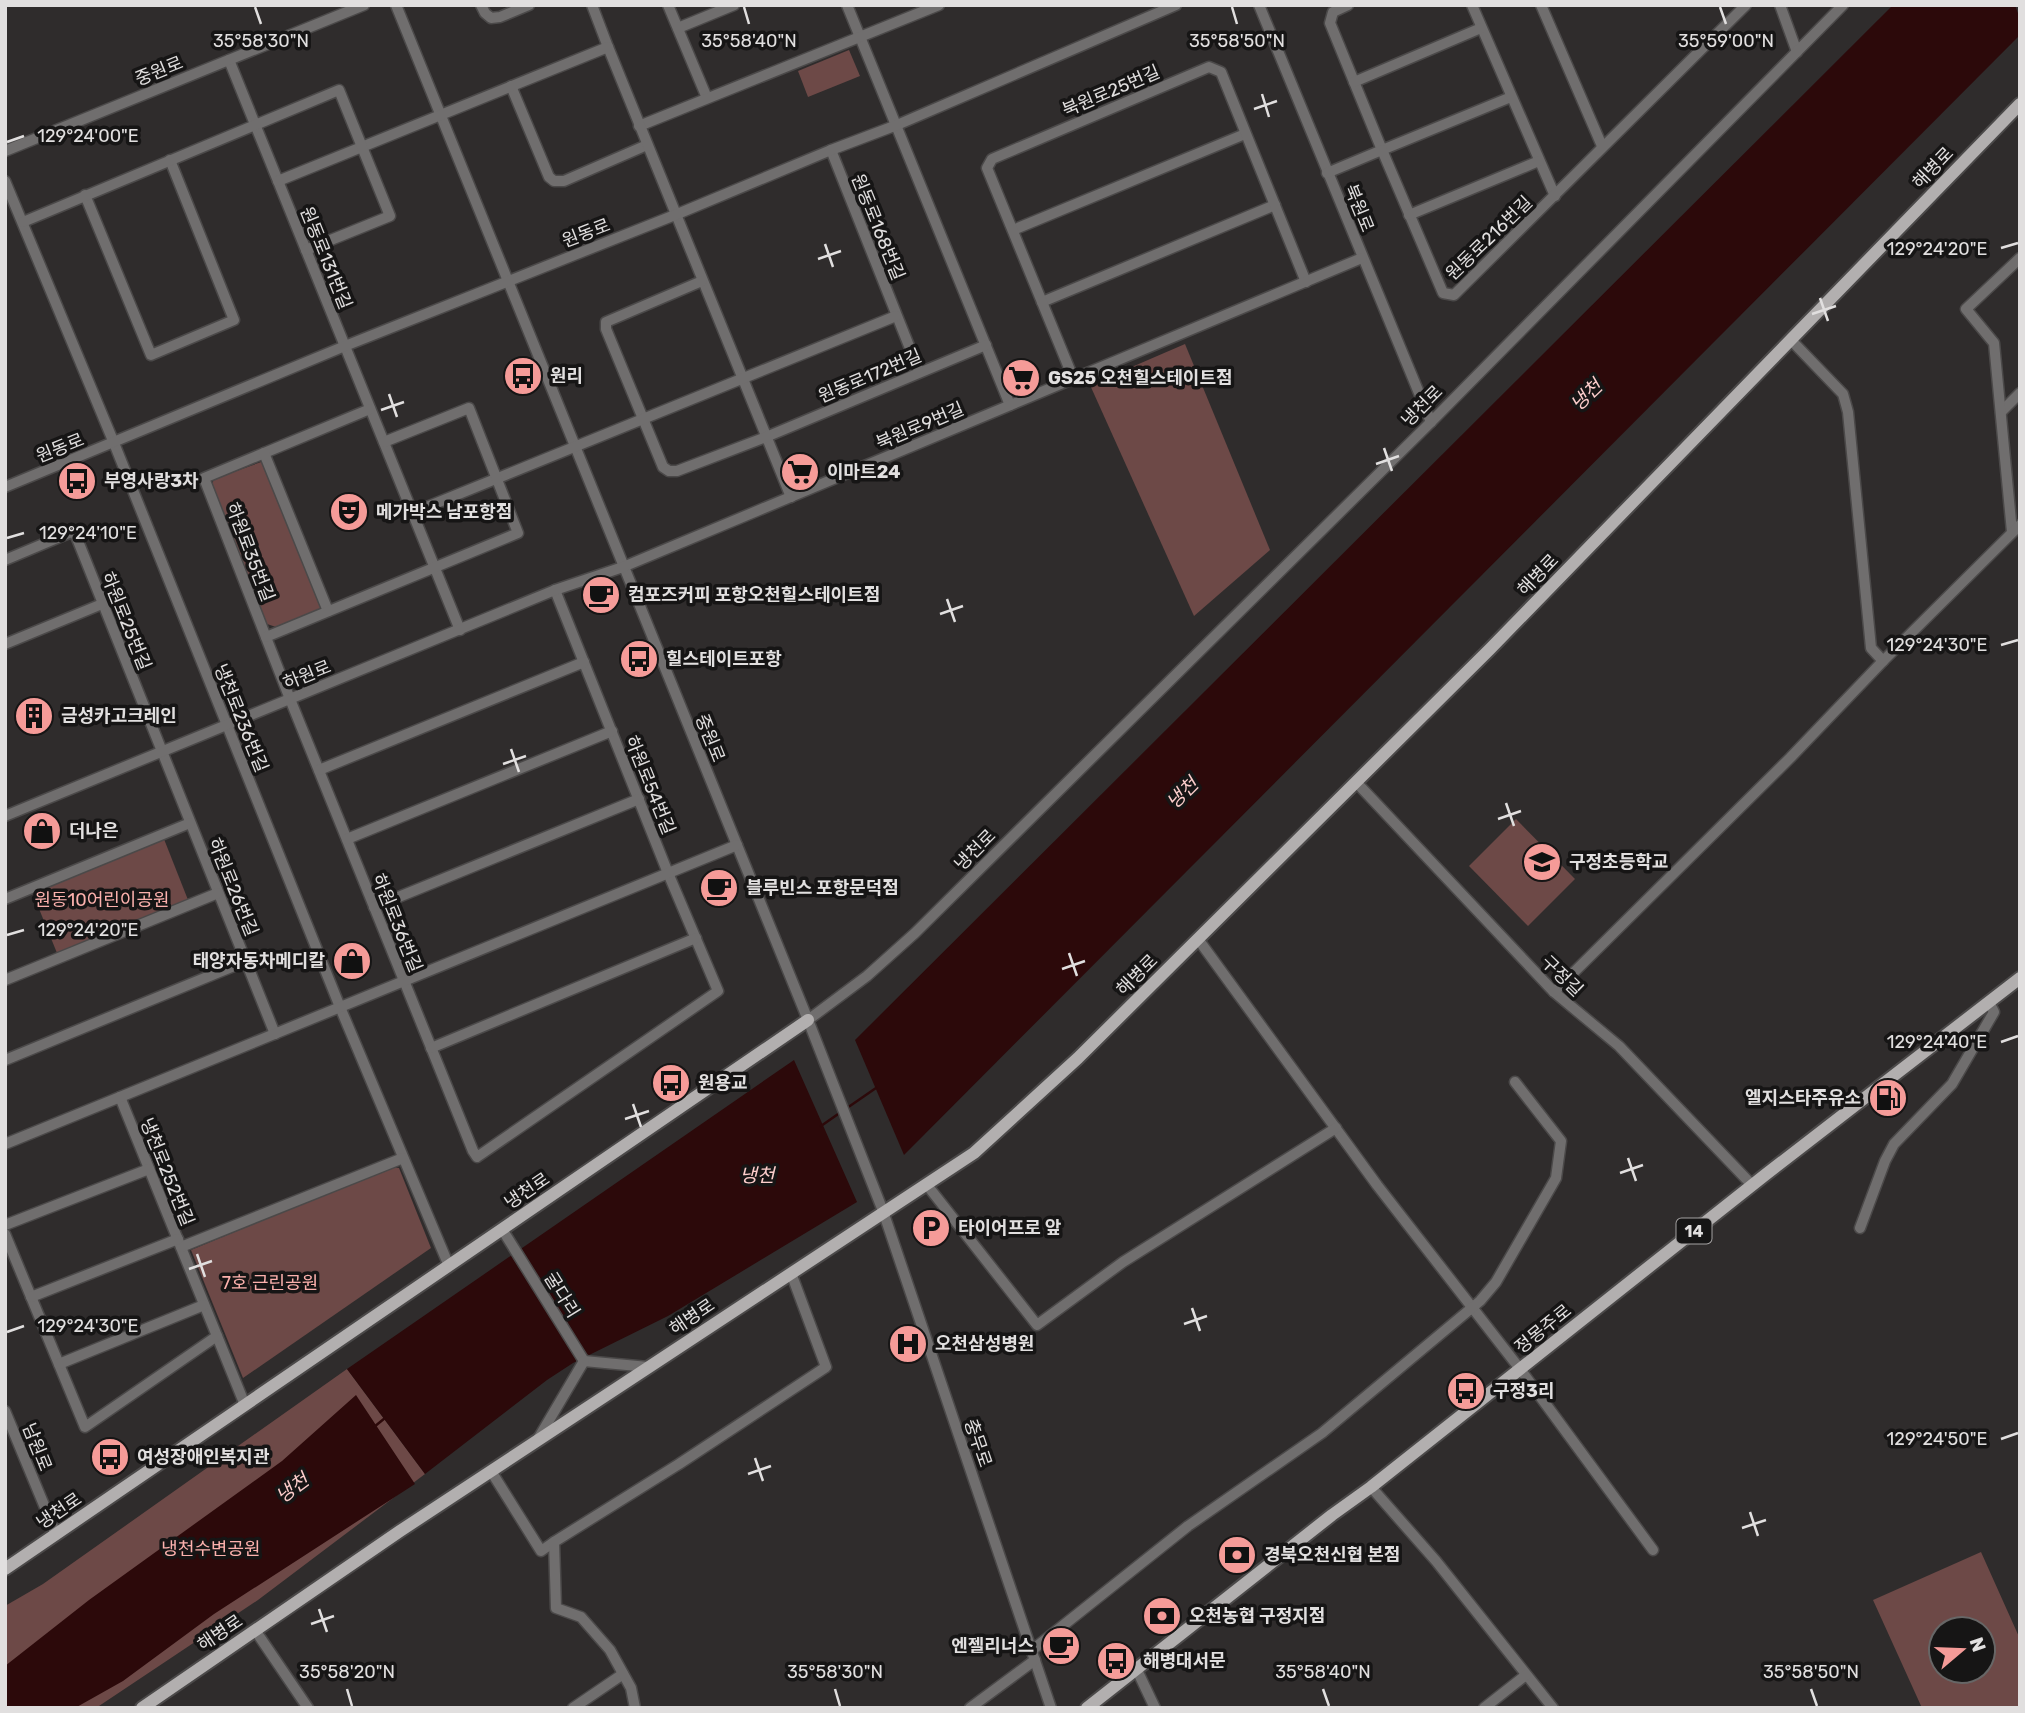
<svg xmlns="http://www.w3.org/2000/svg" width="2025" height="1713" font-family="Rubik,'Noto Sans KR',sans-serif">
<style>
.green{fill:#6d4947;fill-rule:evenodd}
.water{fill:#2c090a}
.lines{fill:none;stroke-linecap:round;stroke-linejoin:round}
.stream{stroke:#2c090a;stroke-width:2.5}
.minor-casing{stroke:#4b4949;stroke-width:13}
.major-casing{stroke:#4b4949;stroke-width:16}
.minor{stroke:#706e6e;stroke-width:10}
.major{stroke:#b2afaf;stroke-width:12}
.ticks{fill:none;stroke:#e1dfdf;stroke-width:2.5}
.labels{text-anchor:middle;stroke-width:7;stroke-linejoin:round;paint-order:stroke}
.shield{fill:#161515;stroke:#a4a2a2;stroke-width:2}
.shield-label{font-size:16px;font-weight:bold;fill:#e1dfdf}
.street-label{font-size:18px;fill:#e1dfdf;stroke:#161515}
.poi-label{font-size:18px;font-weight:bold;fill:#e1dfdf;stroke:#161515;text-anchor:start}
.park-label{font-size:18px;fill:#fcb1ad;stroke:#161515}
.water-label{font-size:19px;font-style:italic;fill:#fdcecc;stroke:#161515}
.ticks-label{font-size:18px;text-anchor:middle;fill:#e1dfdf;stroke:#161515;stroke-width:7;stroke-linejoin:round;paint-order:stroke}
</style>
<rect width="100%" height="100%" fill="#2f2c2c"/>
<!-- green -->
<g class="green">
<polygon points="849,50 860,76 808,97 798,71"/>
<polygon points="1185,344 1270,550 1194,616 1090,385"/>
<polygon points="264,461 324,607 276,627 267,624 211,487 214,479"/>
<polygon points="1516,819 1575,879 1528,926 1469,866"/>
<polygon points="162,834 190,905 59,958 31,889"/>
<polygon points="391,1167 399,1168 431,1248 243,1378 191,1250"/>
<polygon points="347,1369 425,1474 258,1600 96,1708 5,1708 5,1606 43,1584"/>
<path d="M1981,1552l39,87v69h-98l-49,-108zM1983,1629v42h-42v-42z"/>
</g>
<!-- water -->
<g class="water">
<polygon points="1893,5 2015,5 2020,19 2020,35 904,1155 855,1040"/>
<polygon points="794,1060 857,1202 668,1316 573,1363 547,1380 425,1474 347,1369"/>
<polygon points="356,1395 415,1484 214,1614 123,1681 75,1708 5,1708 5,1666 89,1600 282,1461"/>
</g>
<g class="lines">
<!-- stream -->
<g class="stream">
<polyline points="847,1108 876,1088"/>
<polyline points="821,1126 841,1112"/>
<polyline points="374,1427 385,1418"/>
</g>
<defs>
<g id="minor">
<polyline points="396,5 808,1020 883,1211 1051,1708"/>
<polyline points="481,5 485,13 491,18 500,17 529,5"/>
<polyline points="592,5 608,47"/>
<polyline points="668,5 707,98"/>
<polyline points="847,5 1010,405"/>
<polyline points="1259,5 1431,422"/>
<polyline points="1348,5 1333,12 1330,23 1382,150 1511,97"/>
<polyline points="1472,5 1555,196"/>
<polyline points="1541,5 1602,146"/>
<polyline points="1780,5 1797,52"/>
<polyline points="678,28 734,5"/>
<polyline points="229,60 460,630"/>
<polyline points="1354,82 1481,28"/>
<polyline points="511,86 549,177 554,181 564,181 647,145"/>
<polyline points="639,126 939,5"/>
<polyline points="831,150 919,371"/>
<polyline points="5,151 364,5"/>
<polyline points="1327,173 1382,150 1443,293 1454,295 1746,5"/>
<polyline points="5,181 114,443 340,1007 449,1266"/>
<polyline points="278,181 608,47 791,497"/>
<polyline points="85,195 151,355 234,320 170,160"/>
<polyline points="1409,215 1539,161"/>
<polyline points="23,222 339,90 390,216 306,250"/>
<polyline points="1013,230 1245,134"/>
<polyline points="702,281 606,322 606,329 663,467 669,471 677,471 766,437 986,345"/>
<polyline points="1042,302 1275,205"/>
<polyline points="1791,340 1843,394 1848,412 1871,648 1883,661"/>
<polyline points="1074,380 987,168 992,159 1209,67 1221,72 1306,282"/>
<polyline points="370,409 204,478 290,699 473,1151 477,1157 718,991 668,873 555,590"/>
<polyline points="2001,412 2020,393"/>
<polyline points="264,453 328,611"/>
<polyline points="5,487 345,346 675,215 831,150 897,125 1176,5"/>
<polyline points="412,513 896,316"/>
<polyline points="2012,532 1994,343 1966,309 2020,258"/>
<polyline points="5,560 74,531 275,1034"/>
<polyline points="266,637 518,533 469,408 384,442"/>
<polyline points="5,644 102,604"/>
<polyline points="319,770 584,662"/>
<polyline points="1356,782 1554,992 1619,1046 1752,1185"/>
<polyline points="5,816 555,590 623,567 1362,258"/>
<polyline points="347,839 612,731"/>
<polyline points="5,899 190,823"/>
<polyline points="374,907 639,799"/>
<polyline points="1198,939 1377,1185 1520,1369 1653,1550"/>
<polyline points="5,980 218,893"/>
<polyline points="1554,992 1790,758 1883,661 2020,525"/>
<polyline points="808,1020 867,976 915,933 1431,422 1843,5"/>
<polyline points="431,1048 696,938"/>
<polyline points="5,1060 246,961"/>
<polyline points="120,1097 245,1405"/>
<polyline points="5,1144 737,845"/>
<polyline points="927,1185 1037,1325 1123,1262 1336,1128"/>
<polyline points="5,1225 149,1169"/>
<polyline points="1860,1228 1885,1161 1894,1144 1952,1084 1994,1012 1989,1002"/>
<polyline points="502,1229 584,1361"/>
<polyline points="5,1234 85,1427 217,1336"/>
<polyline points="181,1247 403,1158"/>
<polyline points="31,1297 178,1239"/>
<polyline points="584,1361 648,1367"/>
<polyline points="59,1364 204,1305"/>
<polyline points="5,1411 56,1534"/>
<polyline points="538,1439 584,1361"/>
<polyline points="491,1471 541,1551 554,1542"/>
<polyline points="1371,1487 1436,1561 1553,1708"/>
<polyline points="255,1630 308,1708"/>
<polyline points="1031,1651 1188,1526 1322,1433 1480,1301 1496,1282 1556,1178 1561,1141 1515,1082"/>
<polyline points="1136,1668 1155,1708"/>
<polyline points="573,1708 623,1674"/>
<polyline points="635,1708 631,1688 610,1650 581,1617 556,1608 554,1542 679,1464 826,1367 791,1273"/>
<polyline points="970,1708 1035,1660"/>
<polyline points="1484,1708 1526,1675"/>
</g>
<g id="major">
<polyline points="5,1569 808,1020"/>
<polyline points="142,1708 400,1531 974,1153 1078,1058 1490,649 2020,104"/>
<polyline points="1087,1708 1332,1515 1371,1487 1765,1175 2020,978"/>
</g>
</defs>
<!-- minor casing -->
<use href="#minor" class="minor-casing"/>
<!-- major casing -->
<use href="#major" class="major-casing"/>
<!-- minor -->
<use href="#minor" class="minor"/>
<!-- major -->
<use href="#major" class="major"/>
</g>
<!-- ticks -->
<path class="ticks" d="M255,7l6,17M744,7l5,17M1232,7l5,17M1720,7l6,17M1262,94l7,23M1254,109l23,-8M7,142l17,-6M825,244l8,23M2001,248l17,-5M818,259l23,-8M1820,298l8,23M1812,314l24,-8M389,394l8,23M381,410l23,-8M1384,448l8,23M1376,464l23,-8M7,538l17,-5M947,599l8,23M940,614l23,-8M2001,645l17,-5M511,749l8,23M503,764l23,-8M1506,803l8,23M1498,819l23,-8M7,935l17,-5M1069,953l8,23M1062,969l23,-8M2001,1042l17,-6M633,1104l8,23M625,1119l24,-8M1628,1158l8,23M1620,1173l23,-8M197,1254l8,23M189,1269l23,-8M1192,1308l8,23M1184,1324l23,-8M7,1332l17,-6M2001,1439l17,-6M755,1458l8,23M748,1474l23,-8M1750,1512l8,24M1742,1528l24,-8M319,1609l8,23M311,1624l23,-8M347,1689l5,17M835,1689l5,17M1323,1689l6,17M1811,1689l6,17"/>
<!-- icons -->
<defs>
<symbol id="bus-disc" viewBox="-11 -11 22 22"><circle r="9.5" fill="#f59b98" stroke="#161515"/><path d="M-5-6H5V4H4V6H2V4H-2V6H-4V4H-5ZM-3.5-4V0h7V-4ZM-3.5 1.2v1.5H-2V1.2ZM2 1.2v1.5H3.5V1.2Z" fill="#111"/></symbol>
<symbol id="supermarket-disc" viewBox="-11 -11 22 22"><circle r="9.5" fill="#f59b98" stroke="#161515"/><path d="M-6-5.5h2.5l.6 2H6L4.5 2H-2.5L-4.4-4H-6ZM-1.5 3.2a1.3 1.3 0 1 0 .1 0ZM3 3.2a1.3 1.3 0 1 0 .1 0Z" fill="#111"/></symbol>
<symbol id="theatre-disc" viewBox="-11 -11 22 22"><circle r="9.5" fill="#f59b98" stroke="#161515"/><path d="M-5-5.5Q0-4 5-5.5V0Q5 5 0 6Q-5 5-5 0ZM-3.3-2.5H-1v1.5H-3.3ZM1-2.5H3.3v1.5H1ZM-2.8 1Q0 5.5 2.8 1Z" fill="#111"/></symbol>
<symbol id="cafe-disc" viewBox="-11 -11 22 22"><circle r="9.5" fill="#f59b98" stroke="#161515"/><path d="M-5.5-4.5H6V0H3Q3 3.5 0 3.5H-2.5Q-5.5 3.5-5.5 0ZM3-3.2v2h1.7v-2ZM-6 4.5H4V6H-6Z" fill="#111"/></symbol>
<symbol id="building-disc" viewBox="-11 -11 22 22"><circle r="9.5" fill="#f59b98" stroke="#161515"/><path d="M-4-6H4V6H1V3H-1V6H-4ZM-2.5-4.3h1.7v1.8h-1.7ZM.8-4.3h1.7v1.8H.8ZM-2.5-1h1.7V.8h-1.7ZM.8-1h1.7V.8H.8Z" fill="#111"/></symbol>
<symbol id="shop-disc" viewBox="-11 -11 22 22"><circle r="9.5" fill="#f59b98" stroke="#161515"/><path d="M-5-2.5h2.3a2.7 3.5 0 0 1 5.4 0H5L5.5 6h-11ZM-1.5-2.5h3a1.5 2.3 0 0 0-3 0Z" fill="#111"/></symbol>
<symbol id="school-disc" viewBox="-11 -11 22 22"><circle r="9.5" fill="#f59b98" stroke="#161515"/><path d="M0-5L7-2L0 1L-7-2ZM-4 1L0 2.5L4 1V4Q0 6-4 4Z" fill="#111"/></symbol>
<symbol id="fuel-disc" viewBox="-11 -11 22 22"><circle r="9.5" fill="#f59b98" stroke="#161515"/><path d="M-5.5-6h7V0h2V4h1.3V-2.5L3-4.5l.8-.8L6-3V5H2.5V1h-1V6h-7ZM-4.2-4.7v3.2H.2V-4.7Z" fill="#111"/></symbol>
<symbol id="parking-disc" viewBox="-11 -11 22 22"><circle r="9.5" fill="#f59b98" stroke="#161515"/><path d="M-3.5-5.5H1a3.5 3.5 0 0 1 0 7H-1V5.5H-3.5ZM-1-3.4V-.6H.8a1.4 1.4 0 0 0 0-2.8Z" fill="#111"/></symbol>
<symbol id="hospital-disc" viewBox="-11 -11 22 22"><circle r="9.5" fill="#f59b98" stroke="#161515"/><path d="M-5-5h3v3.5h4V-5h3V5h-3V1.5h-4V5h-3Z" fill="#111"/></symbol>
<symbol id="bank-disc" viewBox="-11 -11 22 22"><circle r="9.5" fill="#f59b98" stroke="#161515"/><path d="M-6-4H6V4H-6ZM0-2.3a2.3 2.3 0 1 0 0 4.6a2.3 2.3 0 1 0 0-4.6Z" fill="#111"/></symbol>
</defs>
<g fill-rule="evenodd">
<use href="#bus-disc" x="501" y="354" width="44" height="44"/>
<use href="#supermarket-disc" x="999" y="356" width="44" height="44"/>
<use href="#supermarket-disc" x="778" y="450" width="44" height="44"/>
<use href="#bus-disc" x="55" y="459" width="44" height="44"/>
<use href="#theatre-disc" x="327" y="490" width="44" height="44"/>
<use href="#cafe-disc" x="579" y="573" width="44" height="44"/>
<use href="#bus-disc" x="617" y="637" width="44" height="44"/>
<use href="#building-disc" x="12" y="694" width="44" height="44"/>
<use href="#shop-disc" x="20" y="809" width="44" height="44"/>
<use href="#school-disc" x="1520" y="840" width="44" height="44"/>
<use href="#cafe-disc" x="697" y="866" width="44" height="44"/>
<use href="#shop-disc" x="330" y="939" width="44" height="44"/>
<use href="#bus-disc" x="649" y="1061" width="44" height="44"/>
<use href="#fuel-disc" x="1866" y="1076" width="44" height="44"/>
<use href="#parking-disc" x="909" y="1206" width="44" height="44"/>
<use href="#hospital-disc" x="886" y="1322" width="44" height="44"/>
<use href="#bus-disc" x="1444" y="1369" width="44" height="44"/>
<use href="#bus-disc" x="88" y="1435" width="44" height="44"/>
<use href="#bank-disc" x="1215" y="1533" width="44" height="44"/>
<use href="#bank-disc" x="1140" y="1594" width="44" height="44"/>
<use href="#cafe-disc" x="1039" y="1624" width="44" height="44"/>
<use href="#bus-disc" x="1094" y="1639" width="44" height="44"/>
</g>
<g class="labels">
<!-- shield labels -->
<rect class="shield" x="1676.5" y="1218.5" width="35" height="25" rx="5"/>
<g class="shield-label">
<text x="1694" y="1237">14</text>
</g>
<!-- street labels -->
<g class="street-label">
<text transform="translate(159 71) rotate(-22)" y="6">중원로</text>
<text transform="translate(1111 91) rotate(-23)" y="6">북원로25번길</text>
<text transform="translate(1933 168) rotate(-46)" y="6">해병로</text>
<text transform="translate(1359 208) rotate(68)" y="6">북원로</text>
<text transform="translate(878 227) rotate(68)" y="6">원동로168번길</text>
<text transform="translate(586 233) rotate(-21)" y="6">원동로</text>
<text transform="translate(1489 238) rotate(-44)" y="6">원동로216번길</text>
<text transform="translate(326 258) rotate(68)" y="6">원동로131번길</text>
<text transform="translate(870 376) rotate(-23)" y="6">원동로172번길</text>
<text transform="translate(1422 406) rotate(-45)" y="6">냉천로</text>
<text transform="translate(920 426) rotate(-23)" y="6">북원로9번길</text>
<text transform="translate(60 448) rotate(-22)" y="6">원동로</text>
<text transform="translate(250 552) rotate(69)" y="6">하원로35번길</text>
<text transform="translate(1538 575) rotate(-46)" y="6">해병로</text>
<text transform="translate(126 621) rotate(68)" y="6">하원로25번길</text>
<text transform="translate(307 675) rotate(-22)" y="6">하원로</text>
<text transform="translate(241 718) rotate(68)" y="6">냉천로236번길</text>
<text transform="translate(710 738) rotate(68)" y="6">중원로</text>
<text transform="translate(650 785) rotate(68)" y="6">하원로54번길</text>
<text transform="translate(975 850) rotate(-45)" y="6">냉천로</text>
<text transform="translate(233 887) rotate(68)" y="6">하원로26번길</text>
<text transform="translate(397 923) rotate(68)" y="6">하원로36번길</text>
<text transform="translate(1137 975) rotate(-45)" y="6">해병로</text>
<text transform="translate(1562 976) rotate(44)" y="6">구정길</text>
<text transform="translate(167 1172) rotate(68)" y="6">냉천로252번길</text>
<text transform="translate(527 1191) rotate(-34)" y="6">냉천로</text>
<text transform="translate(562 1295) rotate(58)" y="6">굴다리</text>
<text transform="translate(692 1317) rotate(-34)" y="6">해병로</text>
<text transform="translate(1543 1329) rotate(-39)" y="6">정몽주로</text>
<text transform="translate(978 1443) rotate(71)" y="6">충무로</text>
<text transform="translate(37 1447) rotate(68)" y="6">남원로</text>
<text transform="translate(59 1511) rotate(-34)" y="6">냉천로</text>
<text transform="translate(220 1633) rotate(-34)" y="6">해병로</text>
</g>
<!-- poi labels -->
<g class="poi-label">
<text x="550" y="382">원리</text>
<text x="1048" y="384">GS25 오천힐스테이트점</text>
<text x="827" y="478">이마트24</text>
<text x="104" y="487">부영사랑3차</text>
<text x="376" y="518">메가박스 남포항점</text>
<text x="628" y="601">컴포즈커피 포항오천힐스테이트점</text>
<text x="666" y="665">힐스테이트포항</text>
<text x="61" y="722">금성카고크레인</text>
<text x="69" y="837">더나은</text>
<text x="1569" y="868">구정초등학교</text>
<text x="746" y="894">블루빈스 포항문덕점</text>
<text x="325" y="967" text-anchor="end">태양자동차메디칼</text>
<text x="698" y="1089">원용교</text>
<text x="1861" y="1104" text-anchor="end">엘지스타주유소</text>
<text x="958" y="1234">타이어프로 앞</text>
<text x="935" y="1350">오천삼성병원</text>
<text x="1493" y="1397">구정3리</text>
<text x="137" y="1463">여성장애인복지관</text>
<text x="1264" y="1561">경북오천신협 본점</text>
<text x="1189" y="1622">오천농협 구정지점</text>
<text x="1034" y="1652" text-anchor="end">엔젤리너스</text>
<text x="1143" y="1667">해병대서문</text>
</g>
<!-- park labels -->
<g class="park-label">
<text x="102" y="906">원동10어린이공원</text>
<text x="270" y="1289">7호 근린공원</text>
<text x="211" y="1555">냉천수변공원</text>
</g>
<!-- water labels -->
<g class="water-label">
<text transform="translate(1586 395) rotate(-44)" y="7">냉천</text>
<text transform="translate(1182 793) rotate(-45)" y="7">냉천</text>
<text x="757" y="1182">냉천</text>
<text transform="translate(292 1488) rotate(-37)" y="7">냉천</text>
</g>
</g>
<g class="ticks-label">
<text x="261" y="47">35°58'30"N</text>
<text x="749" y="47">35°58'40"N</text>
<text x="1237" y="47">35°58'50"N</text>
<text x="1726" y="47">35°59'00"N</text>
<text x="88" y="142">129°24'00"E</text>
<text x="1937" y="255">129°24'20"E</text>
<text x="88" y="539">129°24'10"E</text>
<text x="1937" y="651">129°24'30"E</text>
<text x="88" y="936">129°24'20"E</text>
<text x="1937" y="1048">129°24'40"E</text>
<text x="88" y="1332">129°24'30"E</text>
<text x="1937" y="1445">129°24'50"E</text>
<text x="347" y="1678">35°58'20"N</text>
<text x="835" y="1678">35°58'30"N</text>
<text x="1323" y="1678">35°58'40"N</text>
<text x="1811" y="1678">35°58'50"N</text>
</g>
<!-- border -->
<rect width="2025" height="1713" fill="none" stroke="#e1dfdf" stroke-width="14"/>
<!-- north arrow -->
<g transform="translate(1962 1650) rotate(71)"><circle r="33" fill="#161515" stroke="#676666" stroke-width="2"/>
<path d="M0-5L12 26L0 18L-12 26Z" fill="#f59b98"/>
<text y="-10" font-size="19" font-weight="bold" text-anchor="middle" fill="#e1dfdf">N</text>
</g>
</svg>
